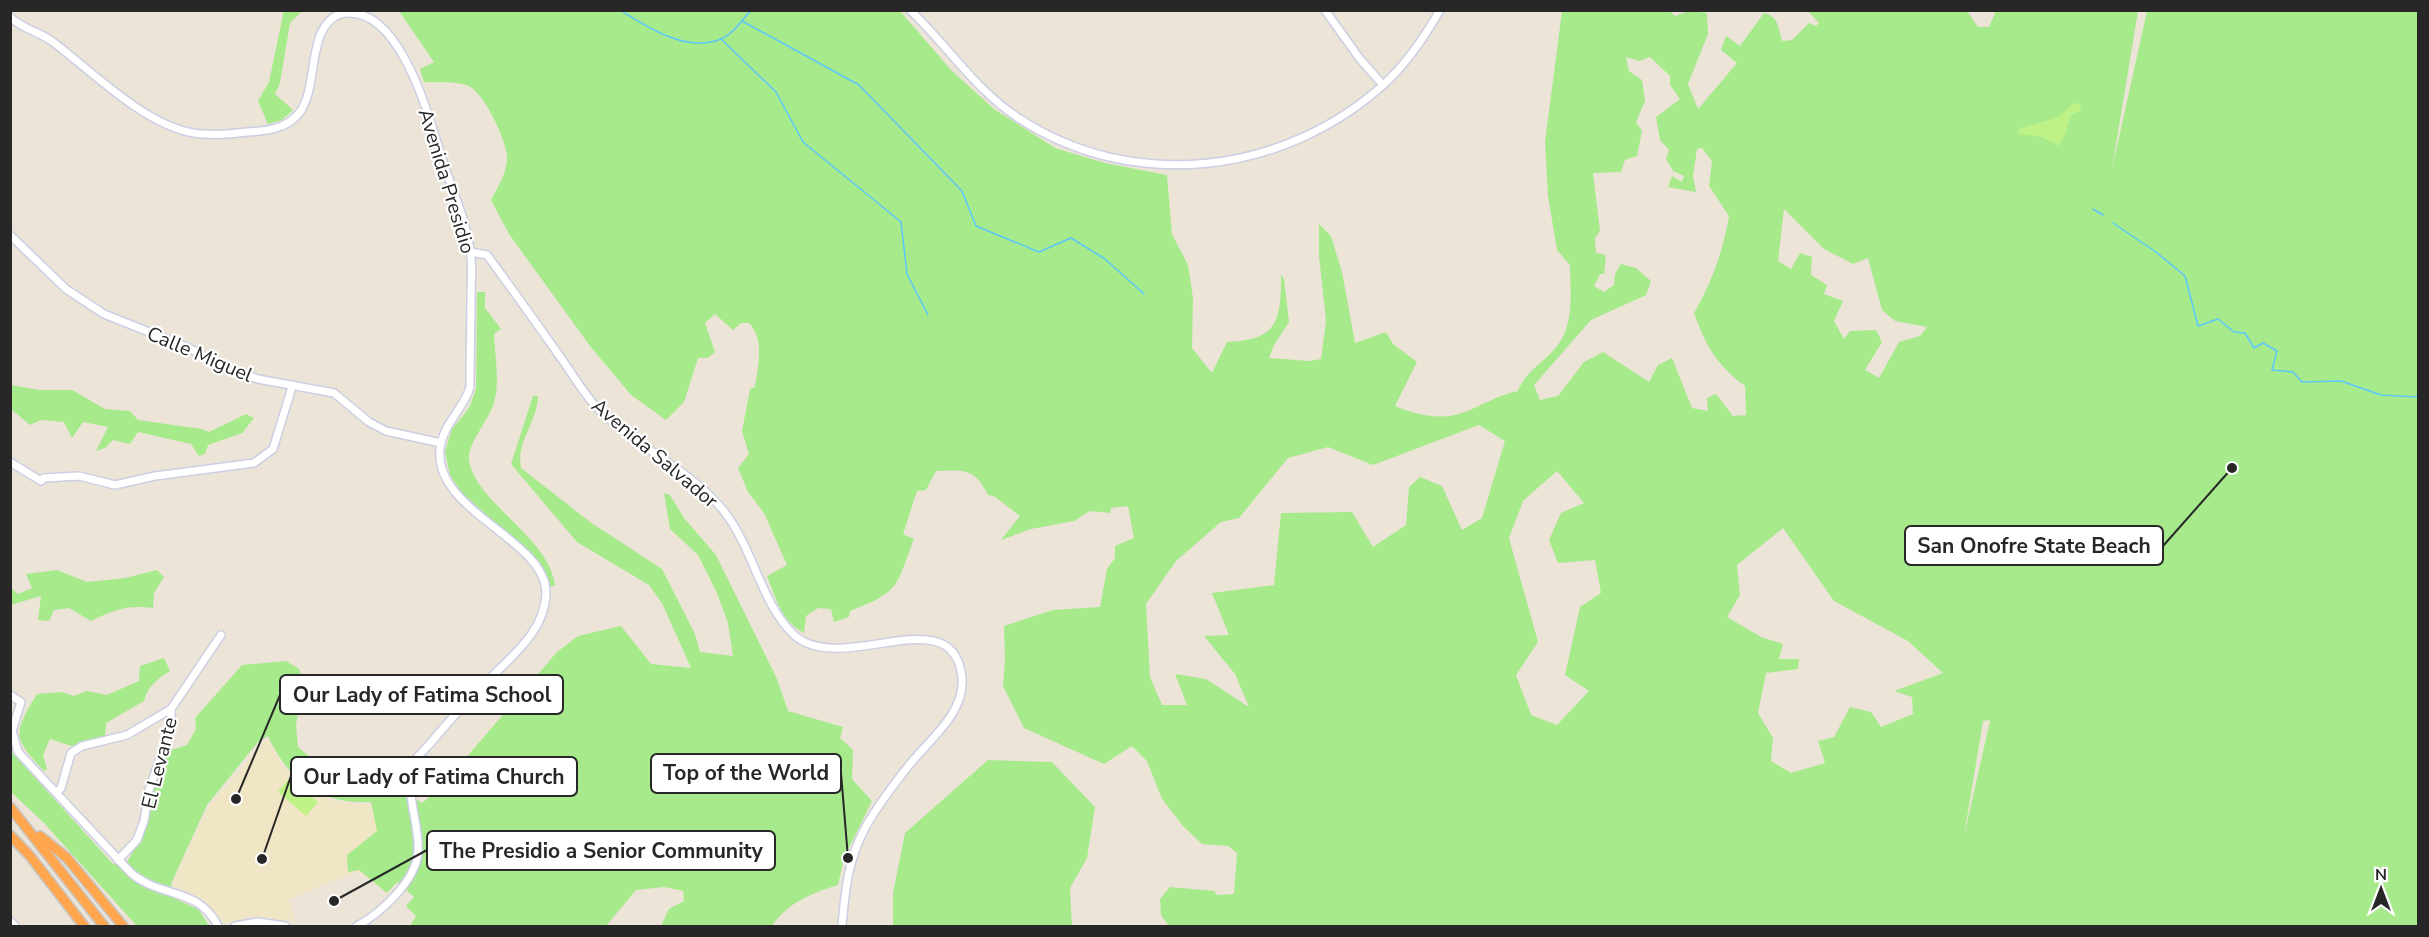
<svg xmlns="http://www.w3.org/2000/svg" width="2429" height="937" font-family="'Nunito Sans',sans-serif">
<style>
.education{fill:#f0e5c4}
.green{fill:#a6ea8c;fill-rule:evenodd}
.pitch{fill:#bef287}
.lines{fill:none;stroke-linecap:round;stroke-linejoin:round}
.stream{stroke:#5dc7fb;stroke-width:1.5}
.secondary-casing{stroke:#cccfe3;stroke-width:10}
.highway-casing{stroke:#c7c7c7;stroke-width:12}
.secondary{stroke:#fff;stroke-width:7}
.highway{stroke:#ffa64f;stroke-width:9}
.labels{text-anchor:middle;stroke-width:4.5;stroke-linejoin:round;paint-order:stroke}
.street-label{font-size:20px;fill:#272727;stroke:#fff}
.leader{fill:none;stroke:#272727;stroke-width:2}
.callout-dot{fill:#272727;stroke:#fff;stroke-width:2}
.callout{fill:#fff;stroke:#272727;stroke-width:2}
.callout-label{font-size:21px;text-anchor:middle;font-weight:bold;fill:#272727}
</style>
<rect width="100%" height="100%" fill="#ece4d7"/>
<!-- education -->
<polygon class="education" points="267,738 282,765 312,791 331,800 353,804 383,804 408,871 387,893 358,871 288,900 296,922 256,916 224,923 203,899 172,885 208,807"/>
<!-- green -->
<g class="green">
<polygon points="284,10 302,11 290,23 280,83 275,94 293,110 282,120 268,124 258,101 269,82"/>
<path d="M1669,10l6,6 14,-5 18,2 1,21 -20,50 10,25 39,-46 -16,-13 5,-14 14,10 24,-33c15,4 14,14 18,28l10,-1 17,-17 7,3 3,-3 -11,-12h159l11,16h11l7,-16h142l-26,158 35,-158h271v915h-1249l-8,-11 -1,-16 10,-12 44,4 3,4 17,-1 3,-41 -9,-7 -26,-2 -19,-18 -21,-27 -15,-38 -15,-15 -28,18 -80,-36 -21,-42 2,-26 -1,-34 49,-16 47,-3 7,-38 8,-11v-12l19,-8 -6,-32 -17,2 -1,5 -20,-2 -16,10 -43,8 -30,11 19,-24 -26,-20 -6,-1c-13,-27 -24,-25 -52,-24l-10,19 -9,1 -14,43 11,5c-19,49 -13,52 -64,72l-1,6 -15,5 -3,-13 -13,-1 -12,8 -2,17c-23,-12 -28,-35 -37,-57l20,-11 -23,-52 -16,-21 -10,-24 11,-14 -7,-23 8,-42 5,-2c3,-22 10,-47 -6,-64h-8l-8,7 -18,-16 -10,9 10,29 -7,6h-10l-14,44 -18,18 -35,-25 -41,-49 -81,-112 -18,-34c7,-13 17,-29 16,-44 -1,-16 -24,-67 -41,-71 -13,-4 -29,-2 -42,-3l-4,-13 14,-7 -35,-51h501l52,60 42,38 61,39 50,15 62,12 5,59 16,31 5,33 -1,50 20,25 15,-31c51,-2 54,-21 54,-67l3,4 5,43 -15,23 -5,13 40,3 12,-2 5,-38 -7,-65v-32l12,12 11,36 13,71 31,-11 7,12 24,18 -22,44c21,9 47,15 70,6 18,-7 33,-17 53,-21 8,-21 26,-28 39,-45 18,-22 13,-55 13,-81l-13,-15 -9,-54 -3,-54 17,-131zM1626,57l13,4 11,-4 20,19v9l10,14 -24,18 4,23 9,10 -3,9 7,12 11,5 -2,6 -10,-6 -4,11 28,5 -3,-16 4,-27 5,-1 10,13 -3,25 20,30c-6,35 -17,66 -35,97 12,33 22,51 51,73l1,29 -13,1 -17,-22 -9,4 1,13 -16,-3 -20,-50 -14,7 -9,17 -46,-30 -19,10 -26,34 -18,4 -6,-15 57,-65 55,-25 5,-14 -15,-13 -15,-4 -6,10 -1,11 -10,7 -10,-6 6,-12h4l2,-19 -10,-2 -1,-15 5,-7 -7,-58 28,-1 4,-12 12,-4 5,-25 -6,-9 9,-21 -3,-21 -13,-9zM1784,209l40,40 29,15 15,-6 14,52 13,11 32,6 -7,9 -21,6 -20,36 -14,-8 17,-28 -6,-12 -26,1 -6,8 -10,-18 9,-20 -19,-7 3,-9 -16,-10 1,-18 -12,-4 -9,16 -13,-8zM1479,425l26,16 -23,77 -20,12 -20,-44 -22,-9 -11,10 -3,38 -33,22 -21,-35 -71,1 -7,72 -62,8 17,42 -25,1 31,38 14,33 -43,-28 -31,-5 12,31h-25l-12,-28 -4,-73 30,-43 45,-39 18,-4 49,-60 40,-11 45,18zM1557,471l27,32 -23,10 -12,27 9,23 37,-3 6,33 -21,14 -15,68 24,16 -32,34 -26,-10 -15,-40 22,-33 -29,-104 14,-37zM1783,528l51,73 74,40 35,32 -49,18 18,6 1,17 -32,13 -10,-15 -21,-5 -16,30 -16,4 7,22 -34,10 -20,-12 2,-23 -15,-25 8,-40 32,-4 1,-10h-20l4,-15 -22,-7 -34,-20 13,-22 -3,-30zM1990,720v1l-26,115 19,-115z"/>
<path d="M477,292h8v16l16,21 -7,5c1,21 6,48 0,69 -5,17 -27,41 -25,57 5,42 81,77 86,126h-5l-9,-22 -79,-71 -12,-18 -5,-23 7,-23 17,-21 7,-19z"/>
<polygon points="11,385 39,390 72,390 105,409 130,411 138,420 202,429 209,432 246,414 254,418 242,433 208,445 205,454 199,456 191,444 138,432 130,444 113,440 105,448 96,451 108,427 83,422 72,438 64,422 41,420 30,425 11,409"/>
<path d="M533,396h5c-1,28 -22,44 -17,72l69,54 72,47 33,65 5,18 33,4 -5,-33 -12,-32 -18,-36 -28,-26 -6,-36 6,2 14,23 32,37 61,124 11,32 55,16 -3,11 13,12 -1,29 20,22 -28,57 -6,27c-26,8 -51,18 -66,41h-111l8,-17 15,-8 -1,-10 -19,-4 -28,3 -30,36h-196l6,-10 -10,-10 8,-9 -17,-15 -10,11 -28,-23 -11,2 -1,-17 30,-24 -6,-29c-50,3 -83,-22 -103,-66l-10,6 -51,63 -36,79 1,13 27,13 10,16h-72l-94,-104 -32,-30 -1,-42 103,114 14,-2 18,-31 11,-55 12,-25 19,-6 9,-16 -1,-11 47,-53 44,-4 13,8 4,11 -7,45 2,22c32,27 50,41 94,36l30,20 17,-14 118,-137 21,-16 43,-10 30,38 40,4 -29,-65 -13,-18 -72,-43 -66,-78z"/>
<path d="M57,570l30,12 38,-4 32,-8 7,7 -10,16 -1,15c-27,-3 -37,1 -62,13l-22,-13 -15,2 -5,11 -11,-1 3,-24 -30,9v-17l7,6 14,-6 -6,-14z"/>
<path d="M164,658l6,13c-12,7 -23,16 -26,30l-38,22 -1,14 -34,9 -21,-7 -7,16 4,14 -3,2c-31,-33 -32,-36 -7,-77l24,-2 13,4 13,-5 20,4 32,-14 1,-15z"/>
<polygon points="988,760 1052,762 1095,807 1087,858 1070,888 1072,926 893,926 893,893 905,833"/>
</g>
<!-- pitch -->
<g class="pitch">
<path d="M2072,103l8,1 1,6 -10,5 -6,20 -6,11 -18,-9 -23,-3 1,-5c16,-8 44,-7 53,-26z"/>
<polygon points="289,778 318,802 306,816 278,792"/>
</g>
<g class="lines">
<!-- stream -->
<g class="stream">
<path d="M620,10c29,18 67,43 101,29 11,-4 22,-20 30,-29"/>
<polyline points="742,21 859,85 962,191 976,226 1039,252 1071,238 1105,259 1144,294"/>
<polyline points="721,39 776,92 803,142 901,222 907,274 928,315"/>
<polyline points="2093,209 2103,215"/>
<polyline points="2113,223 2156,252 2185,276 2198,326 2218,319 2234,332 2245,333 2254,348 2263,343 2277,351 2272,370 2293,372 2302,382 2341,381 2381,395 2418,397"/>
</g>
<defs>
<g id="secondary">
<path d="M910,10c38,36 66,81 110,109 114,74 263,55 362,-33 24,-21 42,-48 58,-76"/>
<polyline points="1325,10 1360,59 1383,85"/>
<path d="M10,17c12,12 30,15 43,25 40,30 97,89 149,92 14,1 30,0 45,-2 20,-1 40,-3 53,-20 19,-26 6,-85 40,-98 60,-14 90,107 102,145 10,30 24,61 28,91 3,15 1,31 1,46 0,30 -1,60 -1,91 -6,21 -24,34 -29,56 -15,66 104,95 105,149 0,41 -40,69 -65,95 -18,19 -36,38 -52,58 -6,6 -14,13 -17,21 -6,11 -2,24 0,36 2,15 7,34 6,49 -1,29 -37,62 -61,75"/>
<polyline points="10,235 66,289 104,314 189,348 223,367 258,379 334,393 369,422 386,431 441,443"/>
<path d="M471,252l16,3c25,34 50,69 74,103 13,18 25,40 41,55 34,32 79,53 112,87 38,37 44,100 79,134 47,45 161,-39 169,44 3,35 -32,61 -52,86 -16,20 -32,41 -45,64 -17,32 -20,63 -23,98"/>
<polyline points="10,462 41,481 44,478 79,476 115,485 155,476 254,463 273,449 292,387"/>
<path d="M10,695l11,7 -9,29 6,21 113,121c29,25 67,14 87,53"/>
<polyline points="57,792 61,788 71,753 82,746 127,735 171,709"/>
<polyline points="118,860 137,840 144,821 149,790 171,727 171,709 221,635"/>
<polyline points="10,921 15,926"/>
<polyline points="235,926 258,922 285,926"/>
</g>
<g id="highway">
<polyline points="10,807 104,926"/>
<polyline points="10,835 30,856 84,926"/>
<polyline points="40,836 67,858 123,926"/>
</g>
</defs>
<!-- secondary casing -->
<use href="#secondary" class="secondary-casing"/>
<!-- highway casing -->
<use href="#highway" class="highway-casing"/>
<!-- secondary -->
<use href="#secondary" class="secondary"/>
<!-- highway -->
<use href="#highway" class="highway"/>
</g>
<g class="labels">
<!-- street labels -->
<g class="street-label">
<text transform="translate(447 181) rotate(73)" y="7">Avenida Presidio</text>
<text transform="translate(200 354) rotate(23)" y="7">Calle Miguel</text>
<text transform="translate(655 453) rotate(40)" y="7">Avenida Salvador</text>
<text transform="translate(159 763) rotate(-76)" y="7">El Levante</text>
</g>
</g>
<!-- callouts -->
<path class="leader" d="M2232 468L2163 546M236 799L280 695M848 858L841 773M262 859L291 776M334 901L427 850"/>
<g class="callout-dot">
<circle cx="2232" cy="468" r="6"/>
<circle cx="236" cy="799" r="6"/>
<circle cx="848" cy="858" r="6"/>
<circle cx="262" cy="859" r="6"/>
<circle cx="334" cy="901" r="6"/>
</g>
<g class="callout">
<rect x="1905" y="526" width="258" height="39" rx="6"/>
<rect x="280" y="675" width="283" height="39" rx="6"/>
<rect x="651" y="754" width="190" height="39" rx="6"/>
<rect x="291" y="757" width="286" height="39" rx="6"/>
<rect x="427" y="831" width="348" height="39" rx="6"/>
</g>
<g class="callout-label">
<text x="2034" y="553">San Onofre State Beach</text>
<text x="422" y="702">Our Lady of Fatima School</text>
<text x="746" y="780">Top of the World</text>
<text x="434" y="784">Our Lady of Fatima Church</text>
<text x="601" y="858">The Presidio a Senior Community</text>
</g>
<!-- border -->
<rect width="2429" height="937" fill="none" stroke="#272727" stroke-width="24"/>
<!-- north arrow -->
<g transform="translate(2381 889)" stroke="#ffffff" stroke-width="4.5" paint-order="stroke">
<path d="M0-4.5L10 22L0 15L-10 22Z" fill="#272727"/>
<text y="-9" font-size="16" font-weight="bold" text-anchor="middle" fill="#272727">N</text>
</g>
</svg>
